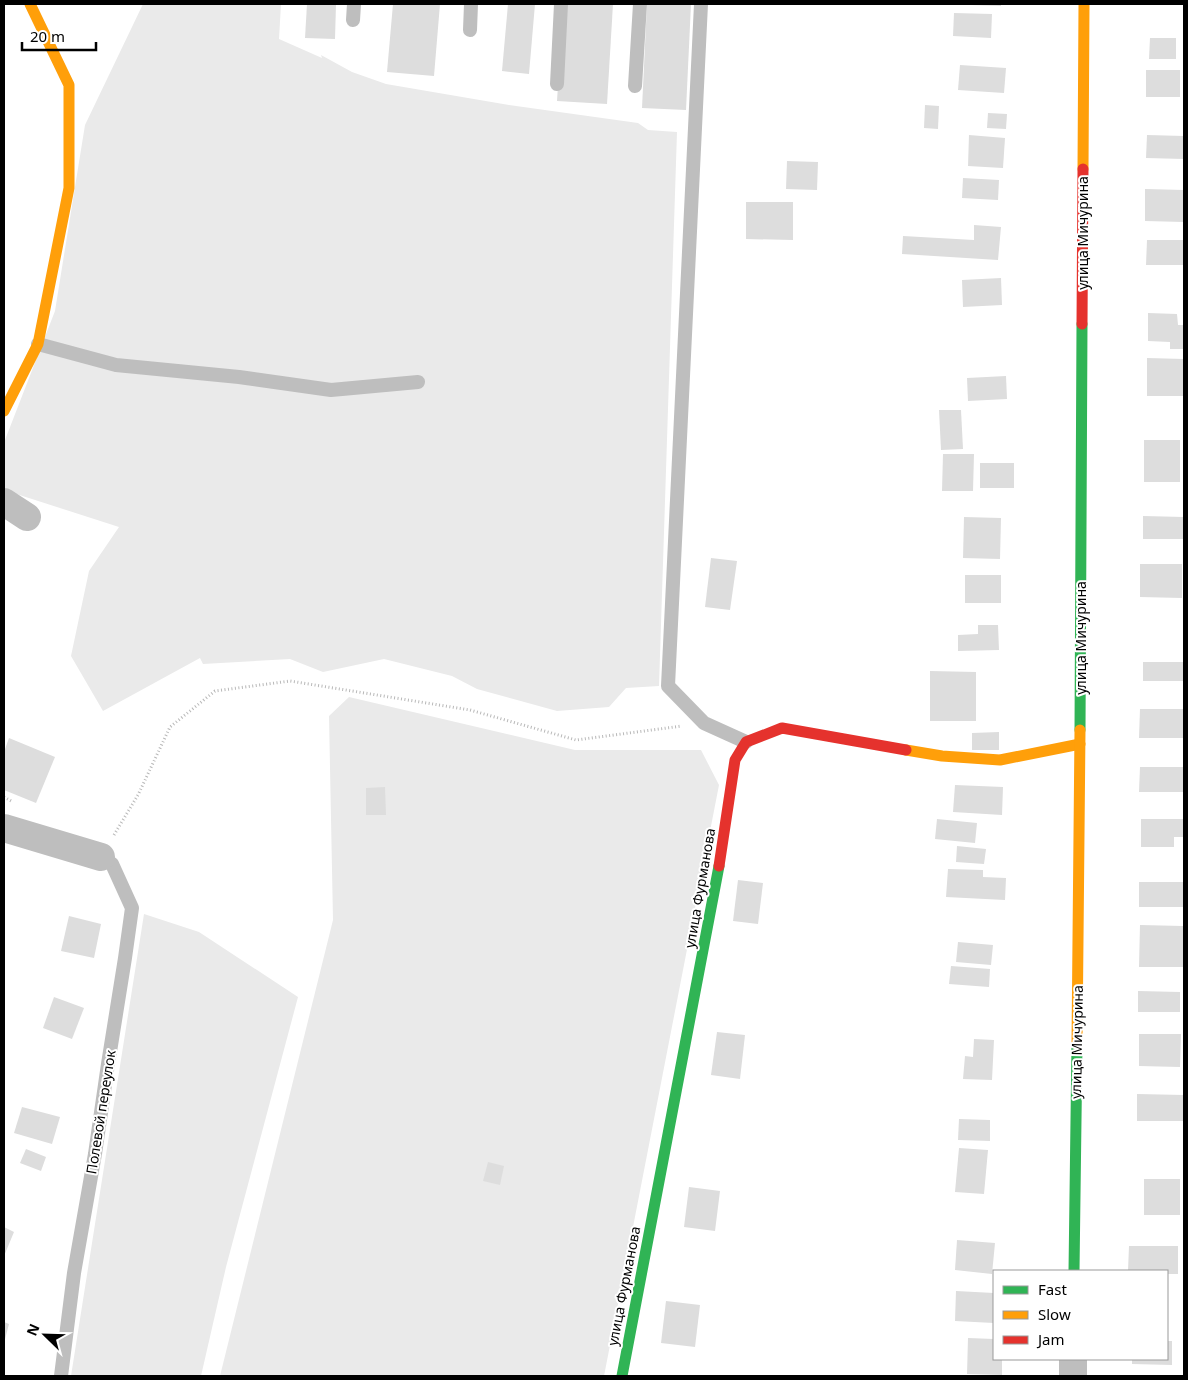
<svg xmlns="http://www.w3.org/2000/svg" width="1188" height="1380" font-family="'Noto Sans',sans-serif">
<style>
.green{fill:#eaeaea}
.building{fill:#ddd}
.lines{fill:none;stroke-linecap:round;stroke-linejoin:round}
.path{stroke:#b8b8b8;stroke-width:3;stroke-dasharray:1 2.5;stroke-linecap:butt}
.lane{stroke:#bebebe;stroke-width:14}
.street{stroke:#bebebe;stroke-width:28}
.fast{stroke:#30b455;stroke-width:11}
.slow{stroke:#ff9f0a;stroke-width:11}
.jam{stroke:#e5322d;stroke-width:11}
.labels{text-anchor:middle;stroke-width:4;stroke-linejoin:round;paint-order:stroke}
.street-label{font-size:14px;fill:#000;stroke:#fff}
</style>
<rect width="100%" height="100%" fill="#fff"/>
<!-- green -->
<g class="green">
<polygon points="143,4 281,4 279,39 322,58 321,55 352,72 386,84 509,105 638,123 648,130 677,132 659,686 626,688 609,707 557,711 477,689 452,676 384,659 323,672 290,659 203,664 200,658 103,711 71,656 89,571 119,527 4,490 5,440 55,311 85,125"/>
<polygon points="349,697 575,750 701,750 719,785 604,1376 220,1376 333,920 329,716"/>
<polygon points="144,914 199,932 298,997 226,1267 201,1376 71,1376"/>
</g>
<!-- building -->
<g class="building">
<polygon points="307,4 336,4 335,39 305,38"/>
<polygon points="393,4 440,4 434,76 387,72"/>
<polygon points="508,4 535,4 529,74 502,71"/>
<polygon points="563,4 613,4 607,104 557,101"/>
<polygon points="647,4 691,4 686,110 642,108"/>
<polygon points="970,4 1001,4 1001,6 970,5"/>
<polygon points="954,13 992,14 991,38 953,36"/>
<polygon points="1150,38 1176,38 1176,59 1149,59"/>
<polygon points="960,65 1006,68 1004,93 958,90"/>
<rect x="1146" y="70" width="34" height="27"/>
<polygon points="925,105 939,106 938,129 924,128"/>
<polygon points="988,113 1007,114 1006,129 987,128"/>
<polygon points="969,135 1005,138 1003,168 968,166"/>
<polygon points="1147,135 1184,136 1184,159 1146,158"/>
<polygon points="787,161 818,162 817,190 786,189"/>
<polygon points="963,178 999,180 998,200 962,198"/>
<polygon points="1145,189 1184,190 1184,222 1145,221"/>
<polygon points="746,202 793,202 793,240 746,239"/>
<polygon points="974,225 1001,227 998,260 902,254 903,236 974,240"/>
<polygon points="1147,240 1184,240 1184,265 1146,265"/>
<polygon points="1001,278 1002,305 963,307 962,280"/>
<polygon points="1148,313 1177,314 1178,325 1184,325 1184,349 1170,349 1170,342 1148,341"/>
<polygon points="1147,358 1184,359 1184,396 1147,396"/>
<polygon points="1006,376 1007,399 968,401 967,378"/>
<polygon points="939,410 961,410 963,449 941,450"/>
<rect x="1144" y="440" width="36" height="42"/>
<polygon points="943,454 974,454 973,491 942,491"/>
<rect x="980" y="463" width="34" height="25"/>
<polygon points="1143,516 1184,517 1184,539 1143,539"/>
<polygon points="964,517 1001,518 1000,559 963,558"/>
<polygon points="711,558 737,561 730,610 705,607"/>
<polygon points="1140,564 1182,564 1182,598 1140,597"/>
<rect x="965" y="575" width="36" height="28"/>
<polygon points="978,625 998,625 999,650 958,651 958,635 978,634"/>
<rect x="1143" y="662" width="41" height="19"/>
<polygon points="930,671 976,672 976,721 930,721"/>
<polygon points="1140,709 1183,709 1183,738 1139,738"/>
<polygon points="999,732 999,750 972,750 972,733"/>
<polygon points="9,738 55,757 36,803 4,790 4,752"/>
<polygon points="1140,767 1184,767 1184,792 1139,792"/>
<polygon points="955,785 1003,787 1002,815 953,812"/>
<polygon points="385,787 386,815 366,815 366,788"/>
<polygon points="937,819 977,823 975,843 935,839"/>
<polygon points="1141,819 1184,819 1184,837 1174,837 1174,847 1141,847"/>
<polygon points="957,846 986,849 984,864 956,862"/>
<polygon points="948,869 983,870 983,877 1006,878 1005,900 946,897"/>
<polygon points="738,880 763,883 758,924 733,921"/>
<rect x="1139" y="882" width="45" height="25"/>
<polygon points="69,916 101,924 94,958 61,951"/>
<polygon points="1140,925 1183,926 1183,967 1139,967"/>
<polygon points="958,942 993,945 991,965 956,962"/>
<polygon points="951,966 990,969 989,987 949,984"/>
<polygon points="1138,991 1180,992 1180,1012 1138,1012"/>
<polygon points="54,997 84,1008 72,1039 43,1028"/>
<polygon points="717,1032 745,1035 740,1079 711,1075"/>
<polygon points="1139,1034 1181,1034 1180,1067 1139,1066"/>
<polygon points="974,1039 994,1040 992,1080 963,1079 965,1056 973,1057"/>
<polygon points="1137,1094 1184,1095 1184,1121 1137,1121"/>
<polygon points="22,1107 60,1117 52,1144 14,1133"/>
<polygon points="959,1119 990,1120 990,1141 958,1140"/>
<polygon points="959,1148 988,1150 984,1194 955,1192"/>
<polygon points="26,1149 46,1157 41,1171 20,1163"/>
<polygon points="488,1162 504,1166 500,1185 483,1181"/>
<rect x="1144" y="1179" width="36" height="36"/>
<polygon points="689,1187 720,1191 715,1231 684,1227"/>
<polygon points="4,1227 14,1232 4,1256"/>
<polygon points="957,1240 995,1243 992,1274 955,1270"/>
<polygon points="1129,1246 1178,1246 1178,1274 1167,1274 1167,1271 1128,1271"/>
<polygon points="956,1291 994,1293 994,1323 955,1321"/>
<polygon points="666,1301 700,1305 695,1347 661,1343"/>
<polygon points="4,1322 9,1324 4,1343"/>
<polygon points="968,1338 994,1339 994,1359 1002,1359 1002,1375 967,1374"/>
<polygon points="1167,1341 1172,1341 1172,1365 1132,1364 1132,1359 1167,1359"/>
</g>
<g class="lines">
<!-- path -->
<g class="path">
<polyline points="4,797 13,802"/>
<polyline points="114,835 138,795 170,727 215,691 290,681 470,710 576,740 682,726"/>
</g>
<!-- lane -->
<g class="lane">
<polyline points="701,4 668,686 704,723 746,742"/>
<polyline points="353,20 354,4"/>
<polyline points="470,30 471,4"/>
<polyline points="557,84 561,4"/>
<polyline points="635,86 640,4"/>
<polyline points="38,344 116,365 239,377 331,390 418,382"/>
<polyline points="61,1376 74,1273 95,1154 108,1064 125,958 132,908 112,864 101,857"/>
</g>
<!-- street -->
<g class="street">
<polyline points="4,502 27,517"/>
<polyline points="4,828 101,857"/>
<polyline points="1073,1376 1073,1359"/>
</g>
<!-- fast -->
<g class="fast">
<polyline points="1080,730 1082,324"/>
<polyline points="1074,1271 1077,1044"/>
<polyline points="622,1376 719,866"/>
</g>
<!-- slow -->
<g class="slow">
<polyline points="1083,169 1084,4"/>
<polyline points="4,411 38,344 69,188 69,85 30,4"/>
<polyline points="906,750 942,756 1000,760 1080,744"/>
<polyline points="1077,1044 1080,730"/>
</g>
<!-- jam -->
<g class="jam">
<polyline points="1082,324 1083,169"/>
<polyline points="719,866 735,760 746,742 782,728 906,750"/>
</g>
</g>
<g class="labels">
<!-- street labels -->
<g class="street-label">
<text transform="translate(1083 233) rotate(-90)" y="5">улица Мичурина</text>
<text transform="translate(1081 638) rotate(-90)" y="5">улица Мичурина</text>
<text transform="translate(700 888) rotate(-80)" y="5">улица Фурманова</text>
<text transform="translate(1077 1042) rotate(-89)" y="5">улица Мичурина</text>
<text transform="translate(101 1112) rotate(-81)" y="5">Полевой переулок</text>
<text transform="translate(624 1286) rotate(-79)" y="5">улица Фурманова</text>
</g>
</g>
<!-- border -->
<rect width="1188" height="1380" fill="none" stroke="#000000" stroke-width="10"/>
<!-- legend -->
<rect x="993" y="1270" width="175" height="90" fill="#ffffff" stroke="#999999"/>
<rect x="1003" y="1286" width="25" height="8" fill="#30b455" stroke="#999999"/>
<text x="1038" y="1295" font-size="15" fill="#000000">Fast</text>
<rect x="1003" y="1311" width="25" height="8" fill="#ff9f0a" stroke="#999999"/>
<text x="1038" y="1320" font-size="15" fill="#000000">Slow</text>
<rect x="1003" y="1336" width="25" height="8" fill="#e5322d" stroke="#999999"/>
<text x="1038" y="1345" font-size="15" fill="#000000">Jam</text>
<!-- north arrow -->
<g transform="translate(45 1335) rotate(293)" stroke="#ffffff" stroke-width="4" paint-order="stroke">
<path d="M0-4L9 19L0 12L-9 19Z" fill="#000000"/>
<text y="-8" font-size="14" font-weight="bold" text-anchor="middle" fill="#000000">N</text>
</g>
<!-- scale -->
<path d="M22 42v8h74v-8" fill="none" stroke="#000000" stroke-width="2.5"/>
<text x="30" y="42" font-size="15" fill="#000000" stroke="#ffffff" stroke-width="4" paint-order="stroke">20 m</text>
</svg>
